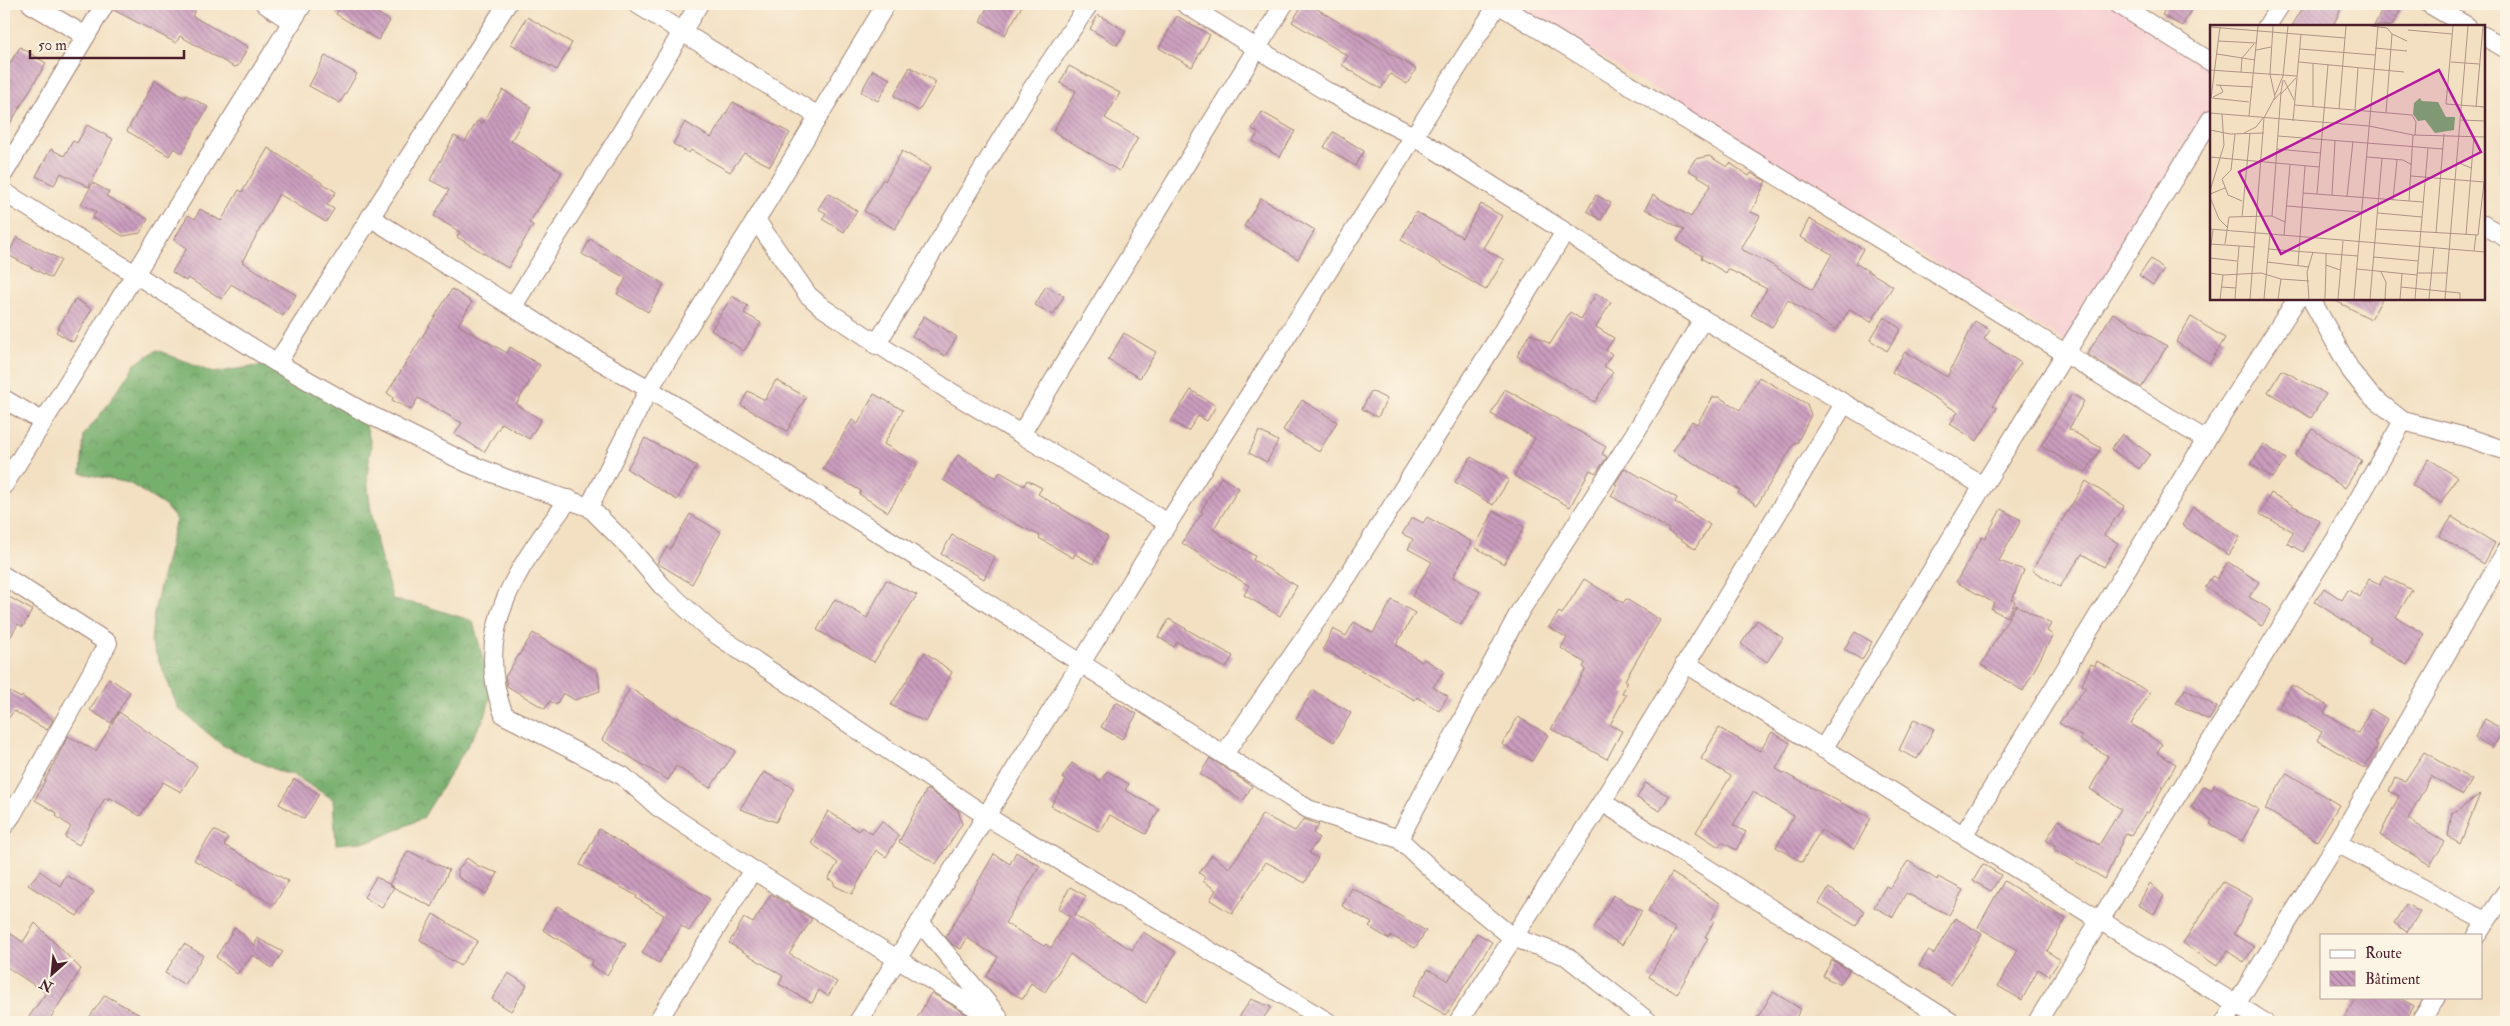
<svg xmlns="http://www.w3.org/2000/svg" width="2510" height="1026" font-family="'IM FELL Double Pica',serif">
<style>
.built{fill:#f7cfd2}
.forest{fill:url(#forest-crowns);stroke:#60674c}
.building{fill:url(#building-back-hatch)}
.lines{fill:none;stroke-linecap:round;stroke-linejoin:round}
.minor-casing{stroke:#9e8076;stroke-width:20}
.minor{stroke:#fff;stroke-width:18}
.inset-road{fill:none;stroke:#af9386;stroke-width:1}
.view{fill:#b5179e;fill-opacity:0.15;stroke:#b5179e;stroke-width:2.5}
.inset-edge{fill:none;stroke:#4a1f2b;stroke-width:2.5}
</style>
<defs>
<pattern id="forest-crowns" width="20" height="18" patternUnits="userSpaceOnUse" patternTransform="scale(1.25)"><rect width="20" height="18" fill="#77af6d"/><path d="M2 6a3 3 0 1 1 6 0M12 15a3 3 0 1 1 6 0" fill="none" stroke="#648e5a"/></pattern>
<pattern id="building-back-hatch" width="6" height="6" patternUnits="userSpaceOnUse" patternTransform="scale(1.25)"><rect width="6" height="6" fill="#ca9dbe"/><path d="M-1 5l2 2M0 0l6 6M5-1l2 2" fill="none" stroke="#a67f9b"/></pattern>
</defs>
<rect width="100%" height="100%" fill="#fcf5e5"/>
<filter id="ink" filterUnits="userSpaceOnUse"><feTurbulence type="fractalNoise" baseFrequency=".02" numOctaves="2"/><feDisplacementMap in="SourceGraphic" scale="10" xChannelSelector="R" yChannelSelector="G"/><feConvolveMatrix kernelMatrix="1 2 1 2 8 2 1 2 1" color-interpolation-filters="sRGB"/></filter>
<filter id="wash" filterUnits="userSpaceOnUse"><feTurbulence type="fractalNoise" baseFrequency=".0096" numOctaves="4" result="noise"/><feDisplacementMap in="SourceGraphic" scale="20" xChannelSelector="R" yChannelSelector="G"/><feGaussianBlur stdDeviation="1.12" result="paint"/><feColorMatrix in="noise" values="0 0 0 0 0 0 0 0 0 0 0 0 0 0 0 0 0 1.4 0 .05"/><feComposite in="paint" operator="in"/></filter>
<g filter="url(#wash)">
<rect width="100%" height="100%" fill="#f3e0c2"/>
<!-- built -->
<polygon class="built" points="1516,4 2128,4 2211,56 2211,114 2076,349"/>
<!-- forest -->
<polygon class="forest" points="157,350 213,373 277,363 362,411 371,444 367,478 370,504 378,548 393,600 422,605 473,621 492,692 485,717 423,818 372,841 336,844 333,799 290,773 283,773 222,745 178,708 167,680 151,642 154,612 176,519 165,506 129,483 81,473 84,435 106,407 135,364"/>
<g id="blocks">
<!-- building -->
<g class="building">
<polygon points="116,4 199,4 192,16 248,47 238,66 234,67 180,36 176,43 114,10"/>
<polygon points="343,4 363,4 390,21 378,40 336,14"/>
<polygon points="989,4 1023,4 1005,35 980,21"/>
<polygon points="1303,4 1309,4 1416,69 1407,84 1390,74 1381,89 1342,65 1348,56 1292,22"/>
<polygon points="2168,4 2179,4 2191,10 2182,26 2162,15"/>
<polygon points="2305,4 2343,4 2333,26 2292,26"/>
<polygon points="2385,4 2404,4 2392,26 2374,26"/>
<polygon points="1098,15 1126,31 1117,45 1090,29"/>
<polygon points="1177,16 1210,35 1192,67 1159,48"/>
<polygon points="527,17 572,43 557,70 511,44"/>
<polygon points="20,47 46,63 4,134 4,73"/>
<polygon points="325,56 357,74 340,103 309,86"/>
<polygon points="1069,66 1120,93 1105,118 1138,138 1119,171 1053,131 1076,91 1060,83"/>
<polygon points="910,67 936,82 919,111 894,96"/>
<polygon points="873,70 890,79 878,101 861,92"/>
<polygon points="155,80 185,98 186,95 208,107 182,153 174,148 169,156 127,131"/>
<polygon points="503,90 531,107 511,141 562,172 529,223 533,225 508,268 457,237 460,232 434,216 449,190 430,180 454,136 465,142 477,121 482,124"/>
<polygon points="733,102 790,133 770,166 744,153 730,172 691,150 689,153 673,144 685,122 711,138"/>
<polygon points="1262,112 1295,131 1280,157 1253,141 1258,133 1252,129"/>
<polygon points="87,125 113,139 89,187 61,173 54,185 36,176 51,149 64,156 73,141 77,143"/>
<polygon points="1333,132 1364,151 1355,166 1324,147"/>
<polygon points="268,148 336,192 327,205 334,209 326,222 279,194 242,262 296,295 283,316 231,284 222,299 188,278 186,281 172,272 187,248 174,240 188,215 195,219 200,209 221,221 239,190 242,192"/>
<polygon points="902,151 931,167 895,229 864,211 883,179 885,181"/>
<polygon points="1709,156 1727,167 1730,163 1749,176 1751,173 1766,181 1751,212 1760,216 1741,249 1769,263 1812,290 1832,254 1800,237 1809,219 1863,249 1855,263 1893,286 1871,322 1850,309 1836,330 1788,300 1772,327 1751,315 1767,289 1728,269 1726,273 1701,258 1702,256 1677,241 1684,230 1645,209 1653,195 1691,217 1711,184 1688,170 1695,159"/>
<polygon points="93,183 109,192 106,196 148,219 140,233 123,236 92,218 96,212 81,204"/>
<polygon points="828,193 857,211 844,232 822,219 826,213 818,209"/>
<polygon points="1596,195 1611,203 1601,220 1587,211"/>
<polygon points="1261,198 1315,230 1298,259 1244,226"/>
<polygon points="1481,204 1502,216 1483,248 1504,260 1486,290 1401,240 1416,212 1462,237"/>
<polygon points="17,237 61,260 51,278 8,255"/>
<polygon points="590,239 664,284 648,312 617,294 626,278 582,254"/>
<polygon points="2151,259 2164,270 2153,285 2139,275"/>
<polygon points="1046,286 1064,296 1053,315 1035,305"/>
<polygon points="452,289 472,302 458,325 507,353 510,347 540,365 516,404 541,420 529,439 502,423 484,452 455,434 462,423 418,398 411,410 392,400 393,397 387,393"/>
<polygon points="1596,294 1611,302 1596,327 1614,338 1606,350 1612,354 1604,366 1613,372 1595,402 1517,356 1530,333 1550,344 1570,312 1581,319"/>
<polygon points="732,296 748,306 744,313 761,323 744,351 711,330"/>
<polygon points="75,299 92,309 73,342 56,332"/>
<polygon points="2332,299 2382,299 2371,319"/>
<polygon points="2113,313 2167,346 2141,387 2087,354"/>
<polygon points="924,316 957,337 945,356 912,336"/>
<polygon points="1884,317 1901,329 1887,351 1870,340"/>
<polygon points="2191,317 2225,338 2210,363 2176,342"/>
<polygon points="1975,321 1990,330 1984,339 2021,363 1993,405 1997,408 1977,441 1950,424 1958,412 1892,372 1905,352 1947,377"/>
<polygon points="1124,333 1156,352 1140,378 1108,360"/>
<polygon points="2282,370 2326,394 2311,418 2268,392"/>
<polygon points="1759,377 1807,404 1811,415 1797,443 1795,442 1757,505 1738,493 1740,490 1673,451 1692,421 1697,424 1713,397 1719,397 1740,410"/>
<polygon points="776,380 806,397 787,431 741,405 748,391 765,400"/>
<polygon points="1505,389 1606,447 1602,454 1607,457 1596,473 1590,470 1570,507 1514,476 1535,438 1491,414"/>
<polygon points="1191,390 1216,406 1207,421 1198,416 1188,431 1171,421"/>
<polygon points="1371,391 1387,399 1378,417 1362,409"/>
<polygon points="874,394 903,410 884,444 917,464 888,512 859,494 861,491 823,469 852,420 858,424"/>
<polygon points="2072,394 2084,401 2069,429 2101,448 2086,472 2041,446"/>
<polygon points="1302,400 1337,422 1319,452 1283,430"/>
<polygon points="2312,429 2362,461 2345,488 2295,456"/>
<polygon points="1259,431 1278,441 1267,462 1249,453"/>
<polygon points="2122,434 2150,454 2139,469 2111,449"/>
<polygon points="645,438 697,466 677,500 627,469"/>
<polygon points="2263,444 2286,459 2273,478 2251,464"/>
<polygon points="958,455 996,478 1000,472 1024,486 1027,480 1042,488 1038,494 1108,537 1093,564 1075,554 1073,558 1039,538 1040,536 1003,517 943,480"/>
<polygon points="1471,457 1509,480 1493,505 1455,482"/>
<polygon points="2429,459 2457,477 2441,503 2412,485"/>
<polygon points="1625,468 1677,498 1675,502 1710,525 1695,549 1668,531 1669,529 1611,496 1617,485 1615,484"/>
<polygon points="1221,477 1239,488 1213,530 1255,556 1253,560 1297,586 1280,616 1244,595 1249,586 1182,543 1203,512 1201,511"/>
<polygon points="2086,481 2124,506 2104,535 2118,543 2104,567 2082,554 2060,587 2032,570"/>
<polygon points="2271,493 2320,521 2303,552 2287,543 2294,532 2260,514"/>
<polygon points="2193,507 2240,537 2229,555 2182,525"/>
<polygon points="2001,509 2021,520 1999,561 2024,570 2012,600 2015,602 2007,617 1991,609 1994,603 1956,582 1982,537 1985,539"/>
<polygon points="1494,511 1524,527 1504,564 1475,547"/>
<polygon points="690,514 721,532 692,584 657,563 667,547 670,549"/>
<polygon points="1412,517 1423,523 1427,517 1472,542 1453,577 1480,592 1461,625 1412,596 1432,562 1408,549 1413,539 1402,534"/>
<polygon points="2452,517 2495,543 2484,564 2439,536"/>
<polygon points="952,535 995,557 984,579 941,554"/>
<polygon points="2228,562 2259,582 2249,597 2271,610 2262,626 2205,587 2212,576 2217,579"/>
<polygon points="2384,576 2412,590 2396,617 2425,634 2407,665 2369,642 2371,638 2315,602 2324,588 2342,600 2348,590 2360,597 2369,579 2380,584"/>
<polygon points="1584,579 1623,603 1626,599 1660,620 1625,680 1628,682 1622,693 1626,695 1610,725 1622,731 1607,759 1551,729 1586,669 1583,667 1585,663 1561,648 1567,638 1549,627 1559,612 1562,614"/>
<polygon points="886,580 917,595 874,662 817,630 835,599 867,618"/>
<polygon points="4,594 32,610 23,627 18,624 4,648"/>
<polygon points="1392,600 1415,613 1396,645 1422,662 1424,659 1444,671 1433,687 1448,696 1439,711 1417,697 1415,700 1323,649 1333,629 1346,636 1354,622 1373,633"/>
<polygon points="2016,605 2051,624 2047,631 2053,635 2023,691 1981,665"/>
<polygon points="1169,619 1233,656 1226,668 1177,642 1174,647 1158,637"/>
<polygon points="1757,620 1783,638 1767,662 1741,644"/>
<polygon points="1855,632 1872,642 1862,660 1844,649"/>
<polygon points="533,633 598,672 600,691 575,700 563,693 556,705 550,701 545,709 507,686 505,677"/>
<polygon points="925,652 952,672 926,722 891,705"/>
<polygon points="2097,661 2150,693 2131,724 2162,744 2157,753 2176,764 2148,813 2146,812 2131,835 2126,833 2105,879 2054,849 2056,846 2046,840 2059,820 2099,845 2121,809 2090,789 2108,756 2080,740 2082,737 2059,723 2086,687 2082,685 2091,664 2095,666"/>
<polygon points="109,678 130,692 111,723 90,710"/>
<polygon points="2292,685 2328,706 2324,713 2358,733 2371,709 2387,719 2375,743 2378,745 2364,768 2317,740 2322,732 2279,707"/>
<polygon points="630,688 677,719 678,717 736,751 710,788 676,766 668,780 602,740"/>
<polygon points="4,689 21,698 22,696 53,720 47,730 14,711 4,724"/>
<polygon points="2185,689 2217,707 2209,720 2176,703"/>
<polygon points="1313,690 1351,713 1334,742 1296,719"/>
<polygon points="1116,702 1137,714 1122,739 1101,727"/>
<polygon points="119,712 197,766 181,792 163,782 140,816 109,797 108,800 105,798 79,845 65,837 71,827 56,816 57,813 35,800 68,736 96,751"/>
<polygon points="1518,717 1548,735 1532,761 1502,744"/>
<polygon points="1914,719 1934,729 1917,759 1899,750"/>
<polygon points="2485,719 2504,730 2492,748 2475,737"/>
<polygon points="1719,728 1760,751 1772,732 1790,743 1776,769 1871,818 1854,849 1821,830 1802,862 1776,847 1794,816 1753,792 1733,825 1746,832 1736,850 1722,842 1719,847 1696,832 1731,776 1701,759"/>
<polygon points="2424,752 2472,780 2463,795 2431,776 2408,819 2445,842 2430,865 2380,835 2399,796 2389,791 2395,777 2405,781"/>
<polygon points="1210,758 1252,786 1243,801 1200,774"/>
<polygon points="1072,763 1100,781 1107,771 1129,784 1125,790 1159,809 1146,834 1110,815 1100,832 1051,806 1066,780 1062,778"/>
<polygon points="764,772 794,788 776,822 740,809"/>
<polygon points="2287,773 2339,805 2317,841 2265,809"/>
<polygon points="294,779 319,794 304,819 279,804"/>
<polygon points="1645,783 1669,796 1660,811 1637,798"/>
<polygon points="2214,785 2259,810 2242,841 2210,824 2212,820 2191,807 2204,786 2212,790"/>
<polygon points="927,789 958,810 962,824 936,864 899,842"/>
<polygon points="2480,794 2460,844 2448,837 2452,812 2456,812"/>
<polygon points="828,811 859,831 861,827 872,834 882,821 899,836 886,857 876,850 852,894 835,886 833,881 828,879 838,863 811,843"/>
<polygon points="1262,814 1295,831 1304,819 1319,825 1313,833 1319,838 1309,853 1318,858 1305,883 1266,862 1232,914 1210,900 1216,890 1203,881 1206,878 1199,873 1212,855 1229,868 1248,842"/>
<polygon points="599,829 710,899 689,931 681,926 659,963 642,953 664,915 636,898 637,896 580,865"/>
<polygon points="214,830 228,838 224,845 288,881 274,905 194,860"/>
<polygon points="408,851 449,870 432,907 389,885"/>
<polygon points="1016,852 1040,866 1005,923 1044,946 1046,944 1051,948 1070,916 1058,909 1070,887 1086,896 1075,915 1132,950 1143,932 1176,952 1146,1003 1113,984 1070,954 1045,992 1031,983 1023,999 986,977 998,957 967,938 961,949 953,945 946,937 994,854 1010,864"/>
<polygon points="467,858 478,866 498,873 486,894 458,877 458,870"/>
<polygon points="1908,861 1937,880 1938,877 1963,890 1949,915 1906,893 1893,917 1874,907 1886,886 1890,888"/>
<polygon points="1983,864 2001,875 1991,891 1973,881"/>
<polygon points="40,871 60,886 66,875 94,892 77,916 28,885"/>
<polygon points="1672,873 1720,903 1712,919 1714,921 1705,937 1708,938 1677,994 1649,977 1676,929 1648,911"/>
<polygon points="376,877 394,887 382,908 364,897"/>
<polygon points="2004,881 2066,919 2047,951 2060,960 2049,976 2038,969 2022,1000 1998,986 2017,950 1978,927"/>
<polygon points="2223,882 2253,898 2234,934 2254,947 2244,962 2227,951 2217,966 2183,943"/>
<polygon points="2150,883 2164,896 2154,914 2138,905"/>
<polygon points="1352,888 1426,931 1415,948 1391,936 1389,939 1369,927 1372,923 1342,906"/>
<polygon points="1829,888 1864,911 1856,926 1819,903"/>
<polygon points="771,894 812,919 789,954 837,982 828,996 819,990 812,1003 779,984 783,976 729,943 744,918 753,923"/>
<polygon points="1613,895 1642,911 1622,945 1594,928"/>
<polygon points="2406,904 2420,912 2407,932 2394,923"/>
<polygon points="557,906 626,944 607,975 590,965 593,960 543,930"/>
<polygon points="433,914 478,941 460,966 420,940"/>
<polygon points="1955,918 1982,934 1951,985 1919,966 1928,951 1934,954"/>
<polygon points="35,923 81,969 48,1022 25,1022 46,993 4,965 4,929 23,942"/>
<polygon points="235,927 255,946 257,938 283,952 272,968 253,955 237,974 216,957"/>
<polygon points="1477,933 1492,942 1446,1015 1413,996 1428,969 1448,981"/>
<polygon points="184,944 203,955 185,985 165,973"/>
<polygon points="1832,960 1849,970 1840,985 1823,976"/>
<polygon points="508,973 527,985 511,1011 492,999"/>
<polygon points="1773,992 1801,1009 1793,1022 1755,1022"/>
<polygon points="931,993 939,997 979,1022 915,1022"/>
<polygon points="105,995 112,999 152,1022 86,1022"/>
<polygon points="2356,997 2398,997 2414,1006 2405,1022 2342,1022"/>
<polygon points="1251,999 1271,1007 1261,1022 1236,1022"/>
</g>
</g>
</g>
<g filter="url(#ink)">
<use href="#blocks" fill-opacity="0" stroke="#9e8076" stroke-width="1"/>
<g class="lines">
<defs>
<g id="minor">
<polyline points="31,4 86,36"/>
<polyline points="265,4 292,22"/>
<polyline points="637,4 818,116"/>
<polyline points="1185,4 1326,91 1415,137 1703,319 1983,486"/>
<polyline points="1498,4 2206,440"/>
<polyline points="2118,4 2211,62"/>
<polyline points="2429,4 2467,26"/>
<polyline points="2267,26 2281,4"/>
<polyline points="2484,36 2506,49"/>
<polyline points="4,173 105,4"/>
<polyline points="4,192 277,363 362,411 467,463 510,480 589,507 630,548 662,586 711,631 986,816 1328,1022"/>
<polyline points="370,217 579,349 649,389 894,543 1308,809 1399,839 1445,882 1512,937 1566,956 1649,1022"/>
<polyline points="756,220 808,295 823,308 951,392 1168,523"/>
<polyline points="2484,225 2506,238"/>
<polyline points="2311,299 2351,371 2370,395 2403,421 2469,438 2506,451"/>
<polyline points="513,306 596,174 699,4"/>
<polyline points="876,345 1029,93 1089,4"/>
<polyline points="277,363 507,4"/>
<polyline points="4,399 42,421"/>
<polyline points="1021,434 1284,4"/>
<polyline points="4,485 303,4"/>
<path d="M569,499c-49,66 -99,130 -65,216l119,61 35,31 95,63 246,152"/>
<polyline points="589,507 649,389 756,220 886,4"/>
<polyline points="4,576 108,643 12,815 4,826"/>
<polyline points="1685,663 2264,1022"/>
<polyline points="1823,749 1983,486 2211,119"/>
<polyline points="1224,754 1349,574 1565,232"/>
<polyline points="1602,802 1951,1022"/>
<polyline points="1964,834 2206,440 2297,299"/>
<polyline points="1399,839 1520,611 1637,430 1703,319"/>
<polyline points="2337,843 2485,921"/>
<polyline points="920,922 998,1016"/>
<polyline points="2477,935 2506,892"/>
<polyline points="657,1022 753,870"/>
<polyline points="858,1022 1168,523 1498,4"/>
<polyline points="1458,1022 1602,802 1844,404"/>
<polyline points="2037,1022 2338,535 2403,421"/>
<polyline points="2225,1022 2337,843 2506,551"/>
<polyline points="2420,1022 2436,997"/>
</g>
</defs>
<!-- minor casing -->
<use href="#minor" class="minor-casing"/>
<!-- minor -->
<use href="#minor" class="minor"/>
</g>
</g>
<!-- overview -->
<g transform="translate(2210 25)">
<rect width="275" height="275" fill="#f3e0c2"/>
<path d="M210,73l2,3 16,1 8,15h9l-1,13 -19,3 -10,-13 -7,1 -5,-7 1,-11z" fill="#77af6d"/>
<path class="inset-road" d="M161,1l16,2 5,6 -6,79M243,1l-7,78 39,3M0,2l135,11M198,5l44,4M182,9l15,7M8,16l38,2M165,23l32,3M90,24l75,6M46,25l15,-3M7,29l38,6M89,37l105,10M241,37l28,2M0,45l87,6M31,47l1,-14 12,-14M74,55l10,20M6,60l37,2M71,69l15,-16M65,70l8,-19 5,-50M3,72l10,-5 -3,-7M1,73l9,-71M2,73l37,4M64,75l7,-8 2,-12M85,80l117,10 4,7 -1,13M103,81v-42M266,82l7,-81M129,84l7,-83M145,85l3,-42M0,88l159,13 44,9 72,2M39,91l9,-90M251,95l24,1M83,96l8,-87M0,105l20,4 34,-1M34,108l12,-6 7,-9M25,109l-4,36 -9,9 6,16 14,6M68,111l165,13M67,124l43,4M0,132l109,10M157,132l36,3 9,5M247,137l14,6M201,151l73,6M0,166l14,-46 -2,-31M93,168l120,9M0,169l15,-6M107,169l11,-129M122,170l3,-54M0,172l9,22 8,8M137,172l6,-56M183,175l4,-40M199,176l4,-66M77,181l74,6M168,188l44,4M62,191l9,-124M32,192l8,-84M0,204l275,23M166,204l102,6 6,-53M226,208l8,-99M74,210l6,-70M256,210l8,-99M0,219l45,3M15,219l4,-27 43,-1 13,6M58,224l90,7M264,226l2,-16M0,227l3,-22M116,229v11l14,5M164,232l44,4M0,233l27,3M57,237l42,5M88,240l7,-99M147,244l60,6M171,247l5,10 -1,17M0,248l13,2 -3,24M207,248h30M13,250l38,-2 20,6 28,2M11,262l15,1M191,262l59,6v6M25,274l4,-53M40,274l14,-181 11,-21 -5,-23 3,-48M54,274l6,-65M68,274l3,-20M99,274l-2,-27 6,-20M115,274l1,-34M128,274l5,-58M144,274l24,-273M160,274l12,-141M190,274l2,-25M205,274l13,-151M219,274l5,-52M235,274l23,-273"/>
<path class="view" d="M229,45l42,82 -200,102 -42,-82z"/>
<rect width="275" height="275" class="inset-edge"/>
</g>
<!-- margin -->
<rect width="2510" height="1026" fill="none" stroke="#fcf5e5" stroke-width="20"/>
<!-- legend -->
<rect x="2320" y="934" width="162" height="65" fill="#fcf5e5" stroke="#b59f9b"/>
<rect x="2330" y="950" width="25" height="8" fill="#ffffff" stroke="#b59f9b"/>
<text x="2365" y="958" font-size="15" fill="#4a1f2b">Route</text>
<rect x="2330" y="971" width="25" height="15" fill="url(#building-back-hatch)" stroke="#b59f9b"/>
<text x="2365" y="984" font-size="15" fill="#4a1f2b">Bâtiment</text>
<!-- north arrow -->
<g transform="translate(52 974) rotate(207)" stroke="#fcf5e5" stroke-width="4" paint-order="stroke">
<path d="M0-4L9 19L0 12L-9 19Z" fill="#4a1f2b"/>
<text y="-8" font-size="14" font-weight="bold" text-anchor="middle" fill="#4a1f2b">N</text>
</g>
<!-- scale -->
<path d="M30 50v8h154v-8" fill="none" stroke="#4a1f2b" stroke-width="2.5"/>
<text x="38" y="50" font-size="15" fill="#4a1f2b" stroke="#fcf5e5" stroke-width="4" paint-order="stroke">50 m</text>
</svg>
